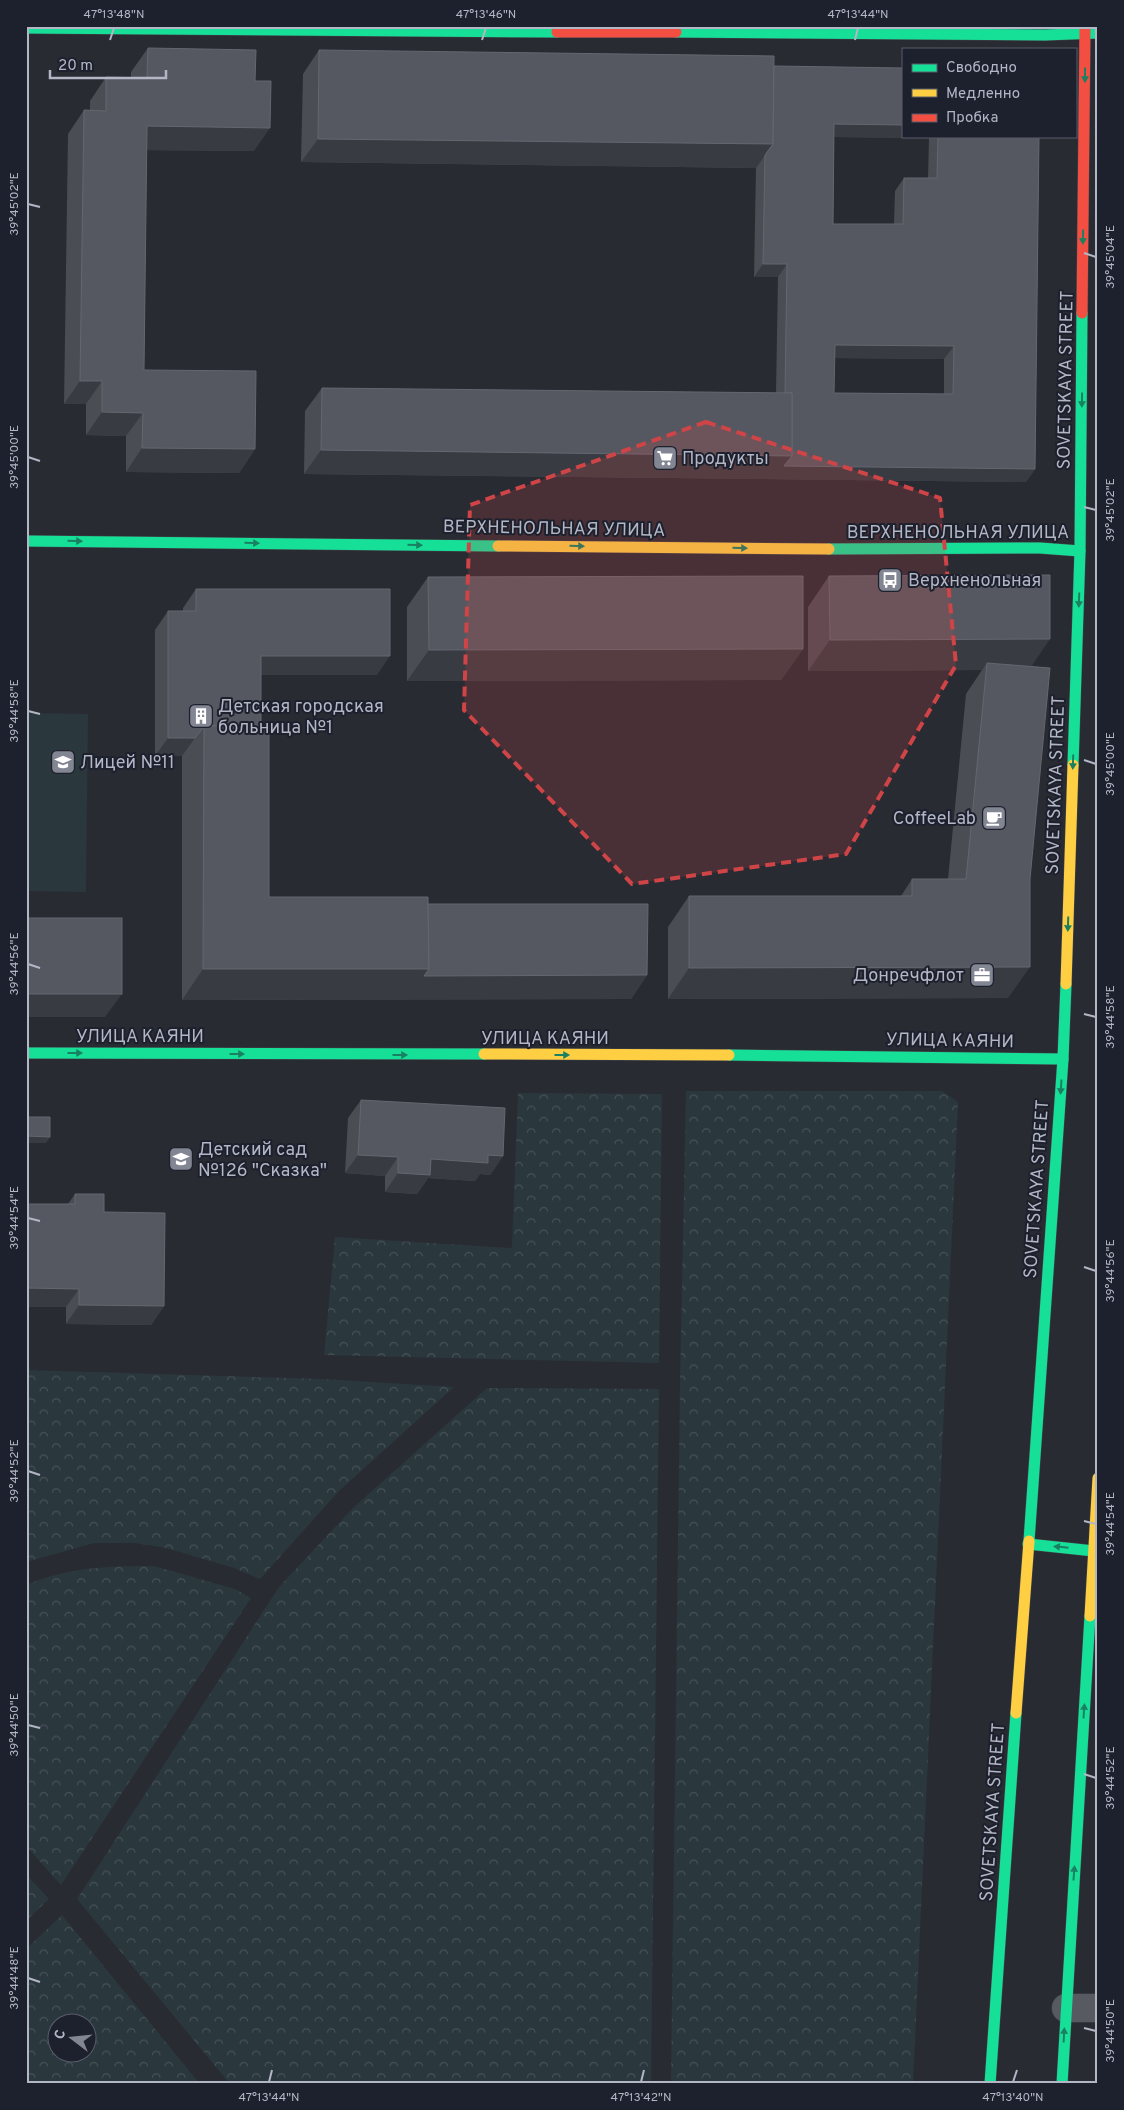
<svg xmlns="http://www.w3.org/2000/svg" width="1124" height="2110" font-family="Overpass,sans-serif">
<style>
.forest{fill:url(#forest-crowns);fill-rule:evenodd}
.pitch{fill:#2a373c}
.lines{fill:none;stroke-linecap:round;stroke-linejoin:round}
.street-casing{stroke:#44464c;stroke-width:29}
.fast-casing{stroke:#44464c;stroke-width:12}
.slow-casing{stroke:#44464c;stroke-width:12}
.jam-casing{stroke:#44464c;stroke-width:12}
.street{stroke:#585a62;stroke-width:28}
.fast{stroke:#16e098;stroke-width:11}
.slow{stroke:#ffcf43;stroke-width:11}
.jam{stroke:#f24e42;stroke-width:11}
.wall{fill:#4b4d54;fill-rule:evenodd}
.shaded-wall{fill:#393b42}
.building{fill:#565861;stroke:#646770;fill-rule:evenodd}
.oneway{fill:#1a8062}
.marked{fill:#cf4447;fill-opacity:0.2;stroke:#cf4447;stroke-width:4;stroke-dasharray:10 6;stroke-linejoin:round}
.ticks{fill:none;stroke:#b2b6c5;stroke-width:2}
.labels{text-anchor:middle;stroke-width:4;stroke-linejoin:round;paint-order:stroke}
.street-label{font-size:18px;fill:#b2b6c5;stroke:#1d202d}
.poi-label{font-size:18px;fill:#b2b6c5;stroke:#1d202d;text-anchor:start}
.neatline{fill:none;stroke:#b2b6c5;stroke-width:2}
.ticks-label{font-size:12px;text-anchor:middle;fill:#b2b6c5}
</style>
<defs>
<pattern id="forest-crowns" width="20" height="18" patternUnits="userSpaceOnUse" patternTransform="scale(1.25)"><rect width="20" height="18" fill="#2a373c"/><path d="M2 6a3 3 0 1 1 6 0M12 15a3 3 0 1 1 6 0" fill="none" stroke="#465257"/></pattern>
</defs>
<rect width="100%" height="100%" fill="#292b33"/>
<!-- forest -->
<g class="forest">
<polygon points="686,1091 942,1091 958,1102 913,2084 671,2084 680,1383"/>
<polygon points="518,1093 662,1094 659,1363 324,1355 335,1237 512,1248"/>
<polygon points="26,1370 322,1379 454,1387 339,1491 260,1579 234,1568 166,1548 135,1543 94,1543 26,1562"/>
<polygon points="487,1388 659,1389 651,2084 230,2084 77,1899 279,1587 354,1507"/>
<path d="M154,1566l81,23 16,9 -190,287 -35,-39v-261c43,-18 83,-19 128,-19z"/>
<polygon points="26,1874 49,1899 26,1921"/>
<path d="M62,1915l138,169h-174v-135zM88,2022v30h-30v-30z"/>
</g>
<!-- pitch -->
<polygon class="pitch" points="26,713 88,714 86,892 26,891"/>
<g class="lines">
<defs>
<polyline id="street" points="1066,2008 1098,2008"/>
<g id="fast">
<polyline points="26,28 557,32"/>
<polyline points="676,32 1045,35 1098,33"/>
<polyline points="26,541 498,546"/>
<polyline points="829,549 1040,548 1080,551"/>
<polyline points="1073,765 1080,551 1082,313"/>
<polyline points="26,1053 484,1054"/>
<polyline points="729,1055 1063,1059"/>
<polyline points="1029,1541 1063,1059 1066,984"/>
<polyline points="1028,1544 1094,1551"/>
<polyline points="990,2084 1016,1713"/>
<polyline points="1062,2084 1090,1616"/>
</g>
<g id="slow">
<polyline points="498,546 829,549"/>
<polyline points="1066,984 1073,765"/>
<polyline points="484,1054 729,1055"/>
<polyline points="1090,1616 1098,1478"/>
<polyline points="1016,1713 1029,1541"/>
</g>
<g id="jam">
<polyline points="557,32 676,32"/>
<polyline points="1082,313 1085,26"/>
</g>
</defs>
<!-- street casing -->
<use href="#street" class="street-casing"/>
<!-- fast casing -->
<use href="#fast" class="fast-casing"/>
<!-- slow casing -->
<use href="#slow" class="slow-casing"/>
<!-- jam casing -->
<use href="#jam" class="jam-casing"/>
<!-- street -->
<use href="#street" class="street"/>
<!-- fast -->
<use href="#fast" class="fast"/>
<!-- slow -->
<use href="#slow" class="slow"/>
<!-- jam -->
<use href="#jam" class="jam"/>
</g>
<!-- wall -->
<g class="wall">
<polygon points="148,48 254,151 146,150 144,370 255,449 239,473 126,472 126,436 86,435 86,404 64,404 68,134 84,110 90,110 90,101 106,77 131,77 131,72"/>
<path d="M319,50l455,16 129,70h136l-4,333 -9,13 -722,-8 1,-63 17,-23 454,5 2,-116h-24l2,-109 -455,-6 2,-88zM834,137l95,1 -1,40h-24l-9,13 -1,33h-61zM834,358l110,1v35l-110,-1z"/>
<polygon points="829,576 1031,667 1008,998 668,999 668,927 689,896 901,896 912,879 948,879 966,694 982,670 808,671 808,607"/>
<polygon points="428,577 803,649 781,680 407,681 407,607"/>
<polygon points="196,589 377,675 261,675 261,726 269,897 428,904 647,975 631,999 182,1000 182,756 155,756 155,630 168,611 183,611 183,608"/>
<polygon points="361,1100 503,1156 490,1175 480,1174 475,1181 428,1178 417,1194 385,1192 385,1176 345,1173 348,1118"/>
<polygon points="75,1194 104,1212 164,1306 151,1325 66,1324 66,1307 26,1307 26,1204 68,1204"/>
</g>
<!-- shaded-wall -->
<g class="shaded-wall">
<polygon points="834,124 903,125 903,136 930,136 929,138 825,137"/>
<polygon points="147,126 270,128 254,151 130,150"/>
<polygon points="318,139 773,144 756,168 301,162"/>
<polygon points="763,264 787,264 778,277 754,277"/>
<polygon points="835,345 954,346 944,359 826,358"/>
<polygon points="80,381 102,381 86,404 64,404"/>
<polygon points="102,412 143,413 126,436 86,435"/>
<polygon points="142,448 255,449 239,473 126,472"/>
<polygon points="321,450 792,456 1035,469 1026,482 304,474"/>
<polygon points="1050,639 1029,670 987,663 982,670 808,671 830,640"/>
<polygon points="803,649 781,680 407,681 429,650"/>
<polygon points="261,656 390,656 377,675 248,675"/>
<polygon points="168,738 195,738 182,756 155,756"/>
<polygon points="1030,967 1008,998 668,999 689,968"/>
<polygon points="203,969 429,969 647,975 631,999 182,1000"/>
<polygon points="26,994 122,994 105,1017 26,1017"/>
<polygon points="26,1136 50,1137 46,1143 26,1143"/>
<polygon points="358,1155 398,1157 385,1176 345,1173"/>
<polygon points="488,1155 503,1156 490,1175 480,1174 475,1181 428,1178 417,1194 385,1192 398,1173 431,1159"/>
<polygon points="26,1288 79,1289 66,1307 26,1307"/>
<polygon points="79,1305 164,1306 151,1325 66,1324"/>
</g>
<!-- building -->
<g class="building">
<polygon points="148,48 256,50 255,81 271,81 270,128 147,126 144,370 256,371 255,449 142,448 143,413 102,412 102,381 80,381 84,110 106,111 106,77 147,78"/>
<polygon points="319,50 774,56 773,144 318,139"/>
<path d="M774,66l129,2v57l-69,-1 -1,100h70l1,-46h33l1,-42h101l-4,333 -251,-3 8,-10v-63h-7l2,-129h-24l2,-109 8,-11zM835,345l119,1 -1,48 -119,-1z"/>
<polygon points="322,388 792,393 792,456 321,450"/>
<polygon points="1050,575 1050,639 830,640 829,576"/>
<polygon points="803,576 803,649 429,650 428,577"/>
<polygon points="196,589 390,589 390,656 261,656 261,726 204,726 195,738 168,738 168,611 196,611"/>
<polygon points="987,663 1050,668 1030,879 1030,967 689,968 689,896 912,896 912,879 966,879"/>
<polygon points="204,726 269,726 269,897 428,897 429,969 203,969"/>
<polygon points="428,904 648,904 647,975 424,976 429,969"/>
<rect x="26" y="918" width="96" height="76"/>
<polygon points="361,1100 505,1108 503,1156 488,1155 488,1163 431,1159 430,1175 398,1173 398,1157 358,1155"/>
<polygon points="26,1117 50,1117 50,1137 26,1136"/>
<polygon points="75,1194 104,1194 104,1212 165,1213 164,1306 79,1305 79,1289 26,1288 26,1204 75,1204"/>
</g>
<!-- one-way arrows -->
<defs><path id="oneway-solid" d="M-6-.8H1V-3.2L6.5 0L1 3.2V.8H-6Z" transform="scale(1.25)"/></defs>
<g class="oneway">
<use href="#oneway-solid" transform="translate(1085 75) rotate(90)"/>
<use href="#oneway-solid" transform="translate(1083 237) rotate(91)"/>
<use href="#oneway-solid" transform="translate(1082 400) rotate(91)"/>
<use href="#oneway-solid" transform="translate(75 541) rotate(1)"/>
<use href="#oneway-solid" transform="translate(252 543) rotate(1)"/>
<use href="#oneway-solid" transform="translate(415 545) rotate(1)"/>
<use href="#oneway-solid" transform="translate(577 546) rotate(1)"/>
<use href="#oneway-solid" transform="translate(740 548) rotate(1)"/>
<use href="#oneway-solid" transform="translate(1079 600) rotate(92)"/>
<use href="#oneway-solid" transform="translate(1073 762) rotate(92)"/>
<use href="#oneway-solid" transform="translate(1068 924) rotate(92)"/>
<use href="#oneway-solid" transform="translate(75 1053)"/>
<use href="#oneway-solid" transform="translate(237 1054)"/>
<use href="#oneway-solid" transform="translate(400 1055)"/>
<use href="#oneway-solid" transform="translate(562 1055)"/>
<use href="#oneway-solid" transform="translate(1061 1087) rotate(94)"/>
<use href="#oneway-solid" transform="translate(1061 1547) rotate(-174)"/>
<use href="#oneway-solid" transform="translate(1084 1711) rotate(-86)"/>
<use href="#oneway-solid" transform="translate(1074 1873) rotate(-86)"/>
<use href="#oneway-solid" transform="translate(1064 2035) rotate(-87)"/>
</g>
<!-- marked area -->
<path class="marked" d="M706,422l234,76 16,167 -110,189 -214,30 -168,-174 6,-205z"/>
<!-- ticks -->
<path class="ticks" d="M110,40l4,-12M482,40l4,-12M855,40l3,-12M28,204l12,3M1084,253l12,4M28,457l12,4M1084,507l12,3M28,711l12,3M1084,760l12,4M28,964l12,4M1084,1014l12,3M28,1218l12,3M1084,1267l12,4M28,1471l12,4M1084,1521l12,3M28,1725l12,3M1084,1774l12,4M28,1978l12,4M1084,2028l12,3M269,2082l3,-12M641,2082l3,-12M1013,2082l4,-12"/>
<!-- icons -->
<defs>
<symbol id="supermarket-square" viewBox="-11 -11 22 22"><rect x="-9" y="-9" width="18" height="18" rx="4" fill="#828592" stroke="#1d202d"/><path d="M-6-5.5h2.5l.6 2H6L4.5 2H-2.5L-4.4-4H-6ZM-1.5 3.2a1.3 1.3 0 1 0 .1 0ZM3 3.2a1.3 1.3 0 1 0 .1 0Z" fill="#fff"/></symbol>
<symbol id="bus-square" viewBox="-11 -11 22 22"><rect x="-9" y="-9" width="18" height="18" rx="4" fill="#828592" stroke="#1d202d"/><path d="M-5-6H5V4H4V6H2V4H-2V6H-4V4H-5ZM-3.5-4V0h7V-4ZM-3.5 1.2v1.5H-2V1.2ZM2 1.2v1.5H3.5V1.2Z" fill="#fff"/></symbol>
<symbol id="building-square" viewBox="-11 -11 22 22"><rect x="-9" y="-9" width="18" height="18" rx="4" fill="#828592" stroke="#1d202d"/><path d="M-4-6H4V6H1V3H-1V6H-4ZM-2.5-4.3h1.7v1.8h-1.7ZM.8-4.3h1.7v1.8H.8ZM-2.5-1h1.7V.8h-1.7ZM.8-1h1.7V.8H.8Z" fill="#fff"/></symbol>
<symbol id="school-square" viewBox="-11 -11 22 22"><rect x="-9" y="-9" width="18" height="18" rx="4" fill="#828592" stroke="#1d202d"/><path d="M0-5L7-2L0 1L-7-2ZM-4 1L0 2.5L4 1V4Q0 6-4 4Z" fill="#fff"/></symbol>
<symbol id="cafe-square" viewBox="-11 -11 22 22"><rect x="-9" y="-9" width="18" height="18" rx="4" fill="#828592" stroke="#1d202d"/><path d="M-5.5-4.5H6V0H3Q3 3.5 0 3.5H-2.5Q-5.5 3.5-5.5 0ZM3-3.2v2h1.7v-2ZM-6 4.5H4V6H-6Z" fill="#fff"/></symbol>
<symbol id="office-square" viewBox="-11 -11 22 22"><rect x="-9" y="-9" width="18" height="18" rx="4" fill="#828592" stroke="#1d202d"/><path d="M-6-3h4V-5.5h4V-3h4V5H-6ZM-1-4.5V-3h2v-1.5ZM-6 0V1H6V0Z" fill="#fff"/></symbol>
</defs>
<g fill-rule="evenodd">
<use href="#supermarket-square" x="651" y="444" width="28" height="28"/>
<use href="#bus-square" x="876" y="566" width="28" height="28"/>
<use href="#building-square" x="187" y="702" width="28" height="28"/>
<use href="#school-square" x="49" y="748" width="28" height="28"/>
<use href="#cafe-square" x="980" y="804" width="28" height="28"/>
<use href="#office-square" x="968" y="961" width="28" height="28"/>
<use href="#school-square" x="167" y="1145" width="28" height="28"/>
</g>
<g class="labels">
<!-- street labels -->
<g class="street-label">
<text transform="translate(1065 380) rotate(-89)" y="6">SOVETSKAYA STREET</text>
<text transform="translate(554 528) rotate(1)" y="6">ВЕРХНЕНОЛЬНАЯ УЛИЦА</text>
<text x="958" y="538">ВЕРХНЕНОЛЬНАЯ УЛИЦА</text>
<text transform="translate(1055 785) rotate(-88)" y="6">SOVETSKAYA STREET</text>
<text x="140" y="1042">УЛИЦА КАЯНИ</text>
<text x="545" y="1044">УЛИЦА КАЯНИ</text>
<text transform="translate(950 1040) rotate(1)" y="6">УЛИЦА КАЯНИ</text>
<text transform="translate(1036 1189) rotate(-86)" y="6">SOVETSKAYA STREET</text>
<text transform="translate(992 1812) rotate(-86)" y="6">SOVETSKAYA STREET</text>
</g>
<!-- poi labels -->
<g class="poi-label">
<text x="682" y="464">Продукты</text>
<text x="908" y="586">Верхненольная</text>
<text x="218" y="712">Детская городская<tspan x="218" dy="21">больница №1</tspan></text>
<text x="80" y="768">Лицей №11</text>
<text x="976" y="824" text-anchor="end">CoffeeLab</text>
<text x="964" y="981" text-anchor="end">Донречфлот</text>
<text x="198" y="1155">Детский сад<tspan x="198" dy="21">№126 "Сказка"</tspan></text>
</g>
</g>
<!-- border -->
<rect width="1124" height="2110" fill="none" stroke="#1d202d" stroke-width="55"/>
<!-- legend -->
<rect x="902" y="48" width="175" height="90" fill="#1d202d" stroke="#595c6a"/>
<rect x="912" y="64" width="25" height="8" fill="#16e098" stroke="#595c6a"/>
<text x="946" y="72" font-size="15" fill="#b2b6c5">Свободно</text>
<rect x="912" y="89" width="25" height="8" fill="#ffcf43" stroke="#595c6a"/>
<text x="946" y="98" font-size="15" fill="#b2b6c5">Медленно</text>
<rect x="912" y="114" width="25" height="8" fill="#f24e42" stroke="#595c6a"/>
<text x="946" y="122" font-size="15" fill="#b2b6c5">Пробка</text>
<!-- north arrow -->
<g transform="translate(72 2038) rotate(286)"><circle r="24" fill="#1d202d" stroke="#595c6a"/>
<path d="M0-4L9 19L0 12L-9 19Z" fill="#828592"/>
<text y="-8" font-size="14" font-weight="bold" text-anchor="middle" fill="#b2b6c5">С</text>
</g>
<!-- scale -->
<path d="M50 70v8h116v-8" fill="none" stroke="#b2b6c5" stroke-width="2.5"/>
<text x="58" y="70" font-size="15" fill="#b2b6c5" stroke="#1d202d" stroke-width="4" paint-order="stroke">20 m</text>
<rect x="28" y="28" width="1068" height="2054" class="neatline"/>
<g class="ticks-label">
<text x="114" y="18">47°13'48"N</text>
<text x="486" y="18">47°13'46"N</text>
<text x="858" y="18">47°13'44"N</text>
<text transform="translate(14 204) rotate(-90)" y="4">39°45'02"E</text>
<text transform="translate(1110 257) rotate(-90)" y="4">39°45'04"E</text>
<text transform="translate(14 457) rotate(-90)" y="4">39°45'00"E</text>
<text transform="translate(1110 510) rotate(-90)" y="4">39°45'02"E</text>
<text transform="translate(14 711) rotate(-90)" y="4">39°44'58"E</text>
<text transform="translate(1110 764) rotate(-90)" y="4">39°45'00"E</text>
<text transform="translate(14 964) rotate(-90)" y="4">39°44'56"E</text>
<text transform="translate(1110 1017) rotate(-90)" y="4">39°44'58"E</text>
<text transform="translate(14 1218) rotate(-90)" y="4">39°44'54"E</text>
<text transform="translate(1110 1271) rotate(-90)" y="4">39°44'56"E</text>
<text transform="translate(14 1471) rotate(-90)" y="4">39°44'52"E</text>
<text transform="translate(1110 1524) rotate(-90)" y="4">39°44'54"E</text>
<text transform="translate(14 1725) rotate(-90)" y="4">39°44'50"E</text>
<text transform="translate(1110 1778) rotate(-90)" y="4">39°44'52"E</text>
<text transform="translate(14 1978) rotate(-90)" y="4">39°44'48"E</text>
<text transform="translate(1110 2031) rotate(-90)" y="4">39°44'50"E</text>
<text x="269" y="2101">47°13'44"N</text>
<text x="641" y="2101">47°13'42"N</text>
<text x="1013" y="2101">47°13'40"N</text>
</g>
</svg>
